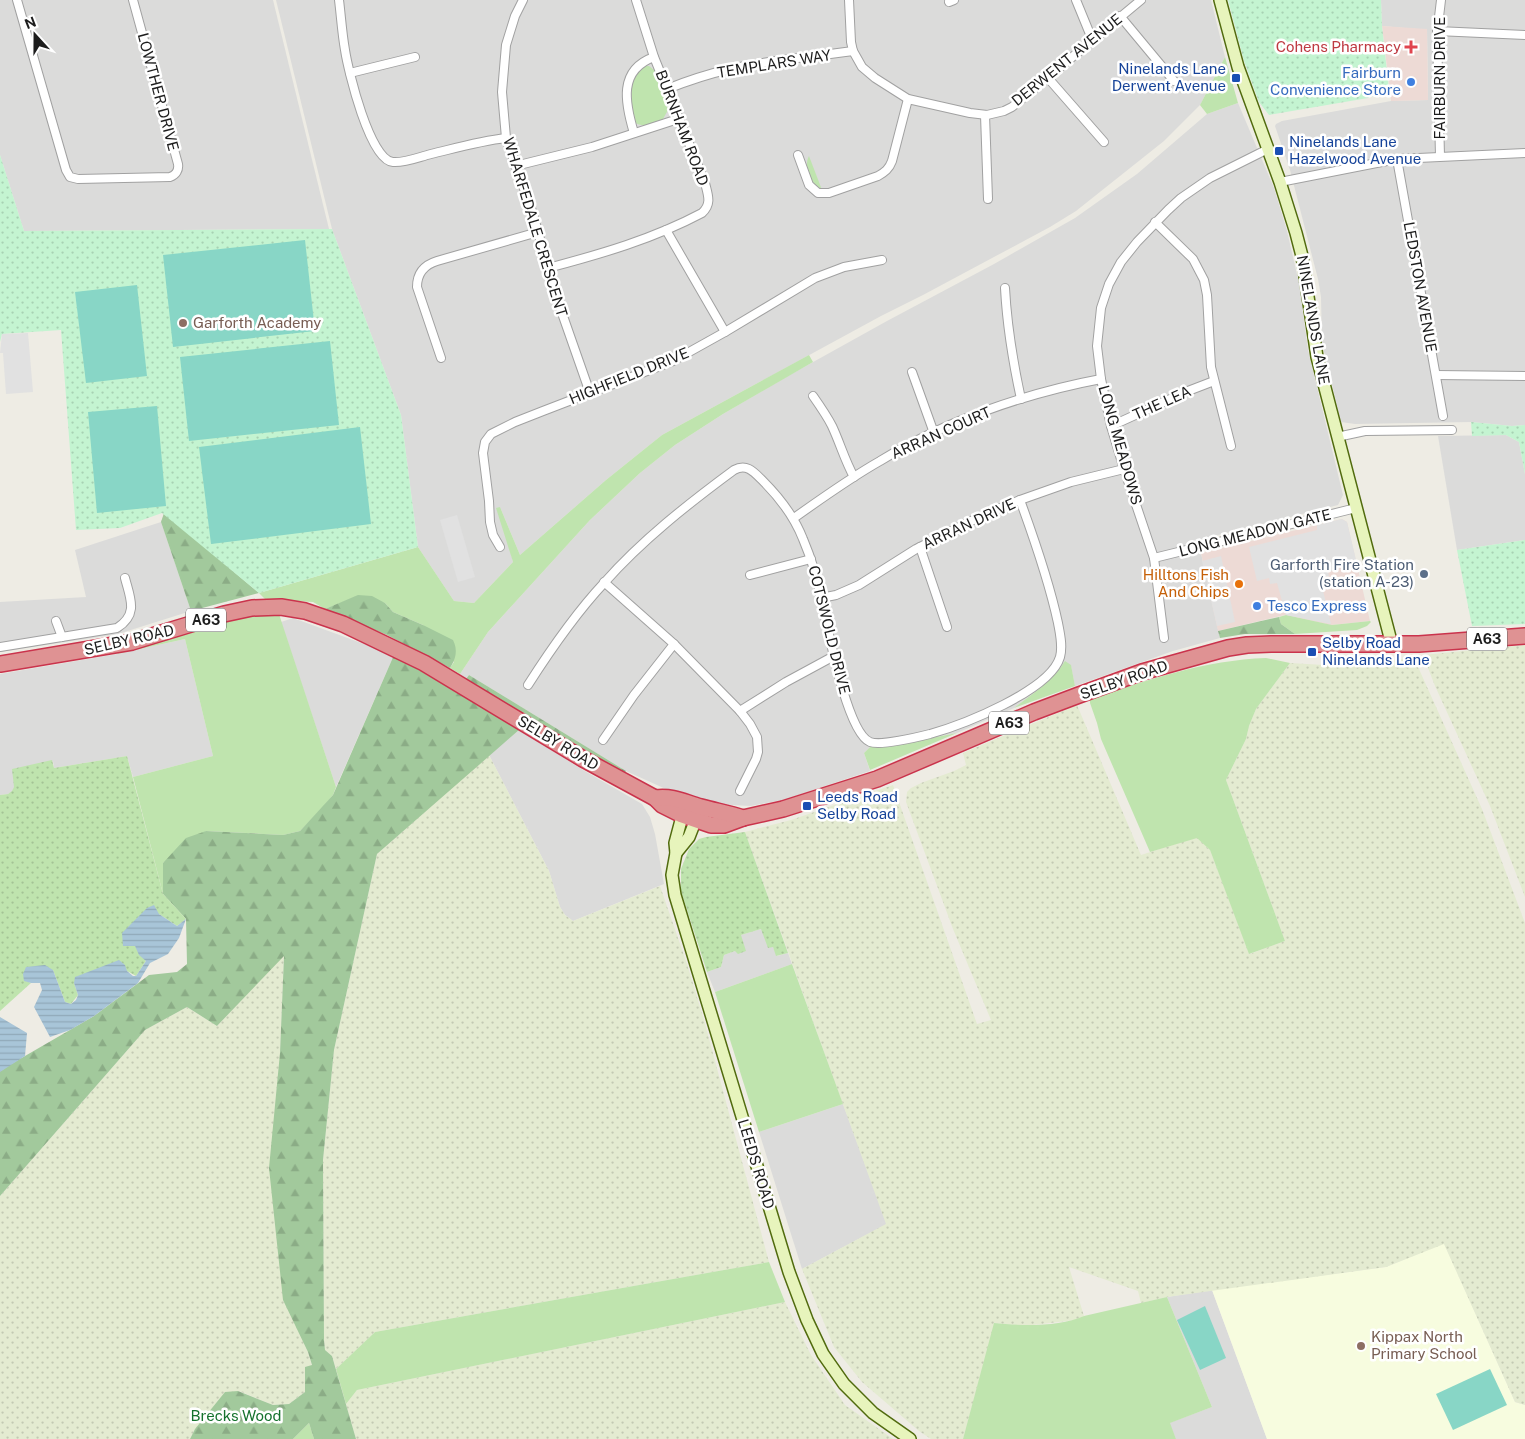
<svg xmlns="http://www.w3.org/2000/svg" width="1525" height="1439" font-family="'Public Sans',sans-serif">
<style>
.residential{fill:#dbdbda}
.commercial{fill:#eddad5}
.education{fill:#f7fcdf}
.farmland{fill:url(#farmland-dots)}
.grass{fill:#bfe4ae}
.forest{fill:url(#forest-firs)}
.park{fill:url(#park-dots)}
.garden{fill:url(#garden-dots)}
.pitch{fill:#88d6c6}
.parking{fill:#e1e1e1}
.water{fill:url(#water-rules)}
.lines{fill:none;stroke-linecap:round;stroke-linejoin:round}
.street-casing{stroke:#a1a1a1;stroke-width:10}
.secondary-casing{stroke:#516b0e;stroke-width:14}
.highway-casing{stroke:#ca334c;stroke-width:18}
.street{stroke:#fff;stroke-width:8}
.secondary{stroke:#e7f4bc;stroke-width:11}
.highway{stroke:#df9293;stroke-width:15}
.health-dot{fill:#e0444e;stroke:#fff;stroke-width:2}
.transit-dot{fill:#1a4fb4;stroke:#fff;stroke-width:2}
.shop-dot{fill:#3f7fe0;stroke:#fff;stroke-width:2}
.education-dot{fill:#8d6e63;stroke:#fff;stroke-width:2}
.service-dot{fill:#5c6f8a;stroke:#fff;stroke-width:2}
.food-dot{fill:#e8710a;stroke:#fff;stroke-width:2}
.labels{text-anchor:middle;stroke-width:5;stroke-linejoin:round;paint-order:stroke}
.shield{fill:#fff;stroke:#616161;stroke-width:1}
.shield-label{font-size:14px;font-weight:bold;fill:#1d1d1d}
.health-label{font-size:15px;fill:#be3a42;stroke:#fff;text-anchor:end}
.street-label{font-size:15px;fill:#1d1d1d;stroke:#fff}
.transit-label{font-size:15px;fill:#164399;stroke:#fff;text-anchor:start}
.shop-label{font-size:15px;fill:#366cbe;stroke:#fff;text-anchor:end}
.education-label{font-size:15px;fill:#785e54;stroke:#fff;text-anchor:start}
.service-label{font-size:15px;fill:#4e5e75;stroke:#fff;text-anchor:end}
.food-label{font-size:15px;fill:#c56008;stroke:#fff;text-anchor:end}
.park-label{font-size:15px;fill:#15722d;stroke:#fff}
</style>
<defs>
<pattern id="farmland-dots" width="8" height="8" patternUnits="userSpaceOnUse" patternTransform="scale(1.25)"><rect width="8" height="8" fill="#e4ebd1"/><path d="M2 2h.1M6 6h.1" fill="none" stroke="#c3c9b3" stroke-width="1.8" stroke-linecap="round"/></pattern>
<pattern id="forest-firs" width="22" height="20" patternUnits="userSpaceOnUse" patternTransform="scale(1.25)"><rect width="22" height="20" fill="#a2c99c"/><path d="M5 1l3.5 6h-7zM16 11l3.5 6h-7z" fill="#8bac86"/></pattern>
<pattern id="park-dots" width="8" height="8" patternUnits="userSpaceOnUse" patternTransform="scale(1.25)"><rect width="8" height="8" fill="#c4f4d1"/><path d="M2 2h.1M6 6h.1" fill="none" stroke="#a8d1b3" stroke-width="1.8" stroke-linecap="round"/></pattern>
<pattern id="garden-dots" width="8" height="8" patternUnits="userSpaceOnUse" patternTransform="scale(1.25)"><rect width="8" height="8" fill="#bfe4ae"/><path d="M2 2h.1M6 6h.1" fill="none" stroke="#a4c395" stroke-width="1.8" stroke-linecap="round"/></pattern>
<pattern id="water-rules" width="6" height="5" patternUnits="userSpaceOnUse" patternTransform="scale(1.25)"><rect width="6" height="5" fill="#a8c5d8"/><path d="M0 2.5h6" fill="none" stroke="#90a9b9"/></pattern>
</defs>
<rect width="100%" height="100%" fill="#eeece4"/>
<!-- residential -->
<g class="residential">
<polygon points="0,0 273,0 329,229 24,231 0,155"/>
<polygon points="276,0 1211,0 1225,57 1200,105 1164,141 1076,211 1050,227 923,295 881,316 662,435 606,480 520,555 500,507 513,562 474,603 454,601 418,547 401,415 332,229"/>
<polygon points="1381,0 1525,0 1525,425 1512,426 1471,422 1355,424 1341,422 1322,343 1321,297 1318,279 1290,170 1275,126 1276,124 1282,121 1391,101 1428,100 1427,30 1382,26"/>
<polygon points="1238,103 1274,188 1287,231 1299,283 1308,350 1343,495 1338,505 1198,540 1220,638 1173,651 1075,686 1071,666 1065,662 1058,671 1043,686 1014,708 957,733 890,746 870,747 864,753 870,771 783,800 750,806 715,804 679,795 626,771 469,675 466,679 460,674 488,632 590,520 640,473 675,445 723,414 788,376 887,321 994,264 1075,218 1137,174 1207,114"/>
<polygon points="1506,435 1519,442 1525,474 1525,540 1457,550 1438,436"/>
<polygon points="161,522 191,611 118,634 0,652 0,602 86,597 75,550"/>
<polygon points="293,618 394,655 336,787 281,622"/>
<polygon points="185,639 213,756 133,777 127,756 54,768 53,761 14,788 12,792 8,794 0,795 0,674 117,654"/>
<polygon points="519,730 583,770 642,804 650,817 655,834 664,884 573,921 565,915 560,907 549,871 489,755"/>
<polygon points="761,929 773,947 777,956 788,953 792,964 715,992 707,972 721,967 724,955 735,951 741,935"/>
<polygon points="843,1104 887,1224 802,1269 759,1132"/>
<polygon points="1212,1290 1267,1439 1176,1439 1169,1423 1212,1407 1167,1297"/>
</g>
<!-- commercial -->
<g class="commercial">
<polygon points="1382,26 1427,29 1428,100 1391,101"/>
<polygon points="1342,519 1347,522 1370,621 1331,625 1285,615 1218,631 1201,553"/>
</g>
<!-- education -->
<polygon class="education" points="1444,1243 1515,1402 1525,1405 1525,1439 1267,1439 1212,1290 1386,1267"/>
<!-- farmland -->
<g class="farmland">
<polygon points="1525,645 1525,897 1490,806 1435,686 1423,655"/>
<polygon points="1414,658 1482,809 1525,923 1525,1405 1515,1402 1444,1244 1386,1267 1167,1297 1141,1303 1138,1291 1069,1267 1084,1316 1075,1320 1025,1326 995,1323 963,1439 931,1439 919,1431 862,1382 834,1347 802,1269 886,1224 745,832 791,820 893,785 977,1024 991,1020 953,929 906,802 907,792 911,788 921,783 954,771 966,765 963,753 1077,705 1141,855 1197,837 1210,850 1250,954 1285,941 1226,780 1246,739 1249,726 1256,709 1290,663 1324,665"/>
<polygon points="489,755 549,871 560,907 565,915 573,921 660,886 687,964 704,1020 769,1262 375,1332 336,1369 332,1356 325,1350 324,1340 323,1160 334,1050 377,854"/>
<polygon points="284,955 280,1053 308,1352 312,1366 305,1367 305,1392 289,1404 273,1405 239,1391 195,1429 190,1439 0,1439 0,1196 145,1030 187,1007 217,1026"/>
<polygon points="785,1302 811,1355 845,1405 893,1439 356,1439 346,1404 357,1390"/>
</g>
<!-- grass -->
<g class="grass">
<polygon points="1225,57 1238,103 1207,114 1200,105"/>
<path d="M644,66h5l5,4 14,40 -5,9c-10,4 -19,10 -29,3 -3,-17 -7,-45 10,-56z"/>
<path d="M809,156l13,34c-11,-5 -19,-24 -13,-34z"/>
<polygon points="809,355 813,362 723,414 675,445 640,473 590,520 488,632 460,674 450,668 454,662 423,625 393,612 385,603 358,596 325,609 313,602 265,599 259,593 418,547 454,601 474,603 513,562 496,508 500,507 520,555 606,480 662,435"/>
<polygon points="279,614 336,787 333,795 323,807 300,831 283,835 206,831 163,863 163,894 133,777 213,756 185,639 117,654 120,651 245,616"/>
<polygon points="1286,615 1332,625 1370,621 1371,622 1367,626 1357,630 1295,634 1281,624 1279,617"/>
<path d="M1266,658l24,5 -34,46 -7,17 -3,13 -20,41 59,161 -36,13 -39,-104 -13,-12 -47,14 -49,-113 -4,-16 -7,-20v-4c57,-19 116,-39 176,-41z"/>
<path d="M1065,661l6,4 4,21 -61,22c18,-14 38,-26 51,-47z"/>
<polygon points="957,733 870,770 864,753 870,747 890,746"/>
<polygon points="792,964 843,1104 759,1132 715,992"/>
<polygon points="769,1262 785,1302 357,1390 346,1404 336,1369 375,1332"/>
<path d="M1167,1297l45,110 -42,16 6,16h-213l31,-116c27,3 66,4 90,-7z"/>
<polygon points="309,1423 314,1439 293,1439"/>
</g>
<!-- forest -->
<g class="forest">
<polygon points="164,513 259,593 191,611 161,522"/>
<path d="M358,595l14,1 13,7 8,9 30,13 30,15c5,10 3,19 -3,28l-63,-33 -62,-26z"/>
<polygon points="1279,617 1281,624 1295,634 1245,634 1220,638 1218,631"/>
<polygon points="394,655 519,730 377,854 334,1050 323,1160 324,1340 325,1350 332,1356 356,1439 314,1439 309,1423 293,1439 190,1439 195,1429 225,1392 238,1391 273,1405 289,1404 305,1392 305,1367 312,1365 308,1352 283,1300 269,1168 280,1053 284,956 217,1026 187,1007 145,1030 0,1196 0,1072 6,1067 94,1016 149,975 177,972 187,964 186,919 163,894 163,863 186,838 206,831 283,835 300,831 333,795"/>
<polygon points="469,675 626,771 625,773 557,734 466,679"/>
</g>
<!-- park -->
<g class="park">
<polygon points="1228,0 1381,0 1382,26 1389,90 1368,98 1269,115 1259,102 1244,61"/>
<polygon points="0,155 24,231 332,229 401,415 418,547 259,593 162,513 120,528 76,530 61,330 2,334 0,342"/>
<polygon points="1471,422 1512,426 1525,425 1525,474 1519,442 1506,435 1472,436"/>
<polygon points="1525,540 1525,624 1472,626 1457,550"/>
</g>
<!-- garden -->
<g class="garden">
<polygon points="127,756 163,894 186,919 177,926 159,914 135,946 146,961 136,976 127,971 74,983 78,995 71,1004 65,1002 53,970 24,980 31,983 0,1011 0,795 8,794 12,791 14,787 12,769 52,760 54,768"/>
<polygon points="745,832 788,953 776,956 773,947 768,948 761,929 741,935 746,951 738,954 735,951 724,955 721,967 707,972 681,891 681,869 689,849 699,839 706,837"/>
</g>
<!-- pitch -->
<g class="pitch">
<polygon points="305,240 315,331 173,347 163,255"/>
<polygon points="137,285 147,376 86,383 75,292"/>
<polygon points="330,341 339,425 189,441 180,357"/>
<polygon points="157,406 166,506 97,513 88,412"/>
<polygon points="360,427 371,524 211,544 199,447"/>
<polygon points="1205,1306 1226,1358 1200,1370 1177,1320"/>
<polygon points="1490,1369 1507,1405 1453,1430 1436,1394"/>
</g>
<!-- parking -->
<g class="parking">
<polygon points="28,333 33,392 6,394 3,353 0,353 2,334"/>
<polygon points="457,515 475,577 458,582 440,520"/>
<polygon points="1342,519 1347,522 1356,560 1342,564 1343,566 1338,567 1339,569 1328,572 1329,576 1320,578 1331,624 1286,615 1277,583 1270,584 1269,578 1257,581 1249,547 1317,530 1317,525"/>
<polygon points="1221,556 1235,622 1217,626 1202,561"/>
</g>
<!-- water -->
<g class="water">
<polygon points="154,905 159,914 177,926 186,919 179,938 168,954 150,963 138,983 94,1016 70,1030 50,1037 34,1007 42,990 40,983 31,983 24,981 23,974 26,967 45,965 53,970 65,1002 71,1004 76,1000 78,995 74,983 75,977 119,960 125,965 127,971 133,976 136,976 146,961 139,955 135,946 123,946 122,933 147,908"/>
<polygon points="0,1017 27,1033 25,1056 0,1072"/>
</g>
<g class="lines">
<defs>
<g id="street">
<path d="M17,0l49,170 4,7 8,2 92,-2c6,-2 9,-7 8,-13l-45,-164"/>
<path d="M339,0c2,16 3,33 6,50 3,20 25,111 48,112 12,1 26,-5 38,-8 25,-6 49,-13 75,-16"/>
<polyline points="523,0 515,16 506,45 502,92 506,138 533,214 556,296 590,393"/>
<polyline points="849,0 851,42 853,51 862,67 875,78 908,99 970,113 987,115 1004,111 1012,107 1141,0"/>
<polyline points="1076,0 1092,39"/>
<polyline points="949,2 954,0"/>
<polyline points="1120,16 1174,81"/>
<polyline points="1437,31 1525,35"/>
<polyline points="350,73 415,57"/>
<polyline points="1048,78 1104,142"/>
<path d="M667,89c20,-8 41,-15 63,-20 40,-9 82,-12 123,-18"/>
<polyline points="985,115 988,199"/>
<path d="M634,133c-9,-30 -16,-63 20,-76"/>
<path d="M798,155l11,30 9,8h11l49,-17c7,-4 11,-7 14,-15l16,-62"/>
<polyline points="1440,156 1437,34 1441,0"/>
<polyline points="1397,159 1443,416"/>
<polyline points="515,166 592,147 678,119"/>
<polyline points="1280,182 1397,159 1525,153"/>
<polyline points="1155,222 1193,259 1204,280 1207,295 1211,367 1231,446"/>
<polyline points="666,230 725,332"/>
<path d="M548,268c53,-14 105,-29 154,-55 10,-9 6,-18 3,-30l-51,-126 -18,-57"/>
<path d="M1005,288c2,38 8,74 16,111"/>
<path d="M441,358l-24,-71c0,-14 7,-22 20,-26l101,-29"/>
<polyline points="912,372 934,433"/>
<polyline points="1436,375 1525,376"/>
<path d="M813,396c7,10 14,20 19,30 8,17 13,35 22,51"/>
<polyline points="1111,426 1188,391 1214,381"/>
<polyline points="1337,437 1365,431 1452,430"/>
<path d="M794,518c28,-20 56,-40 86,-57 65,-40 146,-68 221,-82"/>
<polyline points="500,547 493,535 490,522 489,501 483,453 485,442 491,434 515,422 543,411 673,361 725,332 815,278 844,267 882,260"/>
<polyline points="920,547 947,627"/>
<polyline points="1154,558 1356,508"/>
<polyline points="750,575 811,559"/>
<polyline points="604,582 674,644 740,711 750,724 757,737 758,752 756,759 740,791"/>
<polyline points="821,598 836,595 859,585 916,549 981,516 1020,500 1071,482 1124,469"/>
<polyline points="56,621 62,637"/>
<polyline points="1164,638 1154,558 1124,469 1111,426 1101,379 1097,346 1101,308 1109,284 1121,262 1137,242 1168,210 1181,198 1210,178 1268,149"/>
<path d="M0,647l117,-19c22,-14 13,-30 8,-50"/>
<path d="M528,685c23,-36 47,-71 76,-102 38,-43 84,-79 130,-113 13,-7 20,2 29,11 17,17 31,35 40,58 8,19 14,38 18,58 6,26 25,135 49,145 10,4 48,-5 60,-8 32,-9 120,-43 130,-77 3,-11 0,-23 -2,-34 -9,-42 -23,-82 -38,-123"/>
<polyline points="740,711 786,682 834,656"/>
<polyline points="603,740 634,695 674,644"/>
</g>
<g id="secondary">
<polyline points="1220,0 1238,67 1280,182 1296,233 1302,256 1317,357 1392,645"/>
<polyline points="684,809 675,843 676,853 672,875 675,895 789,1272 807,1320 823,1354 844,1384 873,1413 910,1439"/>
<polyline points="676,853 689,837 698,814"/>
</g>
<g id="highway">
<polyline points="0,664 132,642 224,614 252,608 281,607 305,611 343,624 424,663 583,759 655,798 662,805 682,815 711,825 724,825 743,818 783,809 877,779 1034,712 1079,695 1142,672 1228,648 1247,645 1271,644 1419,644 1525,636"/>
<path d="M655,798c20,-2 28,4 46,9 14,4 28,6 42,11"/>
</g>
</defs>
<!-- street casing -->
<use href="#street" class="street-casing"/>
<!-- secondary casing -->
<use href="#secondary" class="secondary-casing"/>
<!-- highway casing -->
<use href="#highway" class="highway-casing"/>
<!-- street -->
<use href="#street" class="street"/>
<!-- secondary -->
<use href="#secondary" class="secondary"/>
<!-- highway -->
<use href="#highway" class="highway"/>
</g>
<!-- markers -->
<path class="health-dot" d="M1408.5 39.5h5v5h5v5h-5v5h-5v-5h-5v-5h5z"/>
<g class="transit-dot">
<rect x="1231" y="73" width="10" height="10" rx="2.5"/>
<rect x="1274" y="146" width="10" height="10" rx="2.5"/>
<rect x="1307" y="647" width="10" height="10" rx="2.5"/>
<rect x="802" y="801" width="10" height="10" rx="2.5"/>
</g>
<g class="shop-dot">
<circle cx="1411" cy="82" r="5"/>
<circle cx="1257" cy="606" r="5"/>
</g>
<g class="education-dot">
<circle cx="183" cy="323" r="5"/>
<circle cx="1361" cy="1346" r="5"/>
</g>
<circle class="service-dot" cx="1424" cy="574" r="5"/>
<circle class="food-dot" cx="1239" cy="584" r="5"/>
<g class="labels">
<!-- shield labels -->
<g class="shield">
<rect x="186" y="608.5" width="40" height="23" rx="4"/>
<rect x="1467" y="627.5" width="40" height="23" rx="4"/>
<rect x="989" y="711.5" width="40" height="23" rx="4"/>
</g>
<g class="shield-label">
<text x="206" y="625">A63</text>
<text x="1487" y="644">A63</text>
<text x="1009" y="728">A63</text>
</g>
<!-- health labels -->
<g class="health-label">
<text x="1401" y="52">Cohens Pharmacy</text>
</g>
<!-- street labels -->
<g class="street-label">
<text transform="translate(1067 60) rotate(-39)" y="5">DERWENT AVENUE</text>
<text transform="translate(774 64) rotate(-9)" y="5">TEMPLARS WAY</text>
<text transform="translate(1440 78) rotate(-90)" y="5">FAIRBURN DRIVE</text>
<text transform="translate(158 92) rotate(75)" y="5">LOWTHER DRIVE</text>
<text transform="translate(682 128) rotate(69)" y="5">BURNHAM ROAD</text>
<text transform="translate(535 227) rotate(73)" y="5">WHARFEDALE CRESCENT</text>
<text transform="translate(1420 287) rotate(80)" y="5">LEDSTON AVENUE</text>
<text transform="translate(1313 320) rotate(80)" y="5">NINELANDS LANE</text>
<text transform="translate(629 376) rotate(-22)" y="5">HIGHFIELD DRIVE</text>
<text transform="translate(1162 403) rotate(-24)" y="5">THE LEA</text>
<text transform="translate(941 433) rotate(-24)" y="5">ARRAN COURT</text>
<text transform="translate(1120 445) rotate(74)" y="5">LONG MEADOWS</text>
<text transform="translate(969 524) rotate(-25)" y="5">ARRAN DRIVE</text>
<text transform="translate(1255 533) rotate(-14)" y="5">LONG MEADOW GATE</text>
<text transform="translate(829 630) rotate(76)" y="5">COTSWOLD DRIVE</text>
<text transform="translate(129 640) rotate(-13)" y="5">SELBY ROAD</text>
<text transform="translate(1124 680) rotate(-19)" y="5">SELBY ROAD</text>
<text transform="translate(558 743) rotate(31)" y="5">SELBY ROAD</text>
<text transform="translate(756 1164) rotate(73)" y="5">LEEDS ROAD</text>
</g>
<!-- transit labels -->
<g class="transit-label">
<text x="1226" y="74" text-anchor="end">Ninelands Lane<tspan x="1226" dy="17">Derwent Avenue</tspan></text>
<text x="1289" y="147">Ninelands Lane<tspan x="1289" dy="17">Hazelwood Avenue</tspan></text>
<text x="1322" y="648">Selby Road<tspan x="1322" dy="17">Ninelands Lane</tspan></text>
<text x="817" y="802">Leeds Road<tspan x="817" dy="17">Selby Road</tspan></text>
</g>
<!-- shop labels -->
<g class="shop-label">
<text x="1401" y="78">Fairburn<tspan x="1401" dy="17">Convenience Store</tspan></text>
<text x="1267" y="611" text-anchor="start">Tesco Express</text>
</g>
<!-- education labels -->
<g class="education-label">
<text x="193" y="328">Garforth Academy</text>
<text x="1371" y="1342">Kippax North<tspan x="1371" dy="17">Primary School</tspan></text>
</g>
<!-- service labels -->
<g class="service-label">
<text x="1414" y="570">Garforth Fire Station<tspan x="1414" dy="17">(station A-23)</tspan></text>
</g>
<!-- food labels -->
<g class="food-label">
<text x="1229" y="580">Hilltons Fish<tspan x="1229" dy="17">And Chips</tspan></text>
</g>
<!-- park labels -->
<g class="park-label">
<text x="236" y="1421">Brecks Wood</text>
</g>
</g>
<!-- north arrow -->
<g transform="translate(35 35) rotate(339)" stroke="#ffffff" stroke-width="4" paint-order="stroke">
<path d="M0-4L9 19L0 12L-9 19Z" fill="#1d1d1d"/>
<text y="-8" font-size="14" font-weight="bold" text-anchor="middle" fill="#1d1d1d">N</text>
</g>
</svg>
